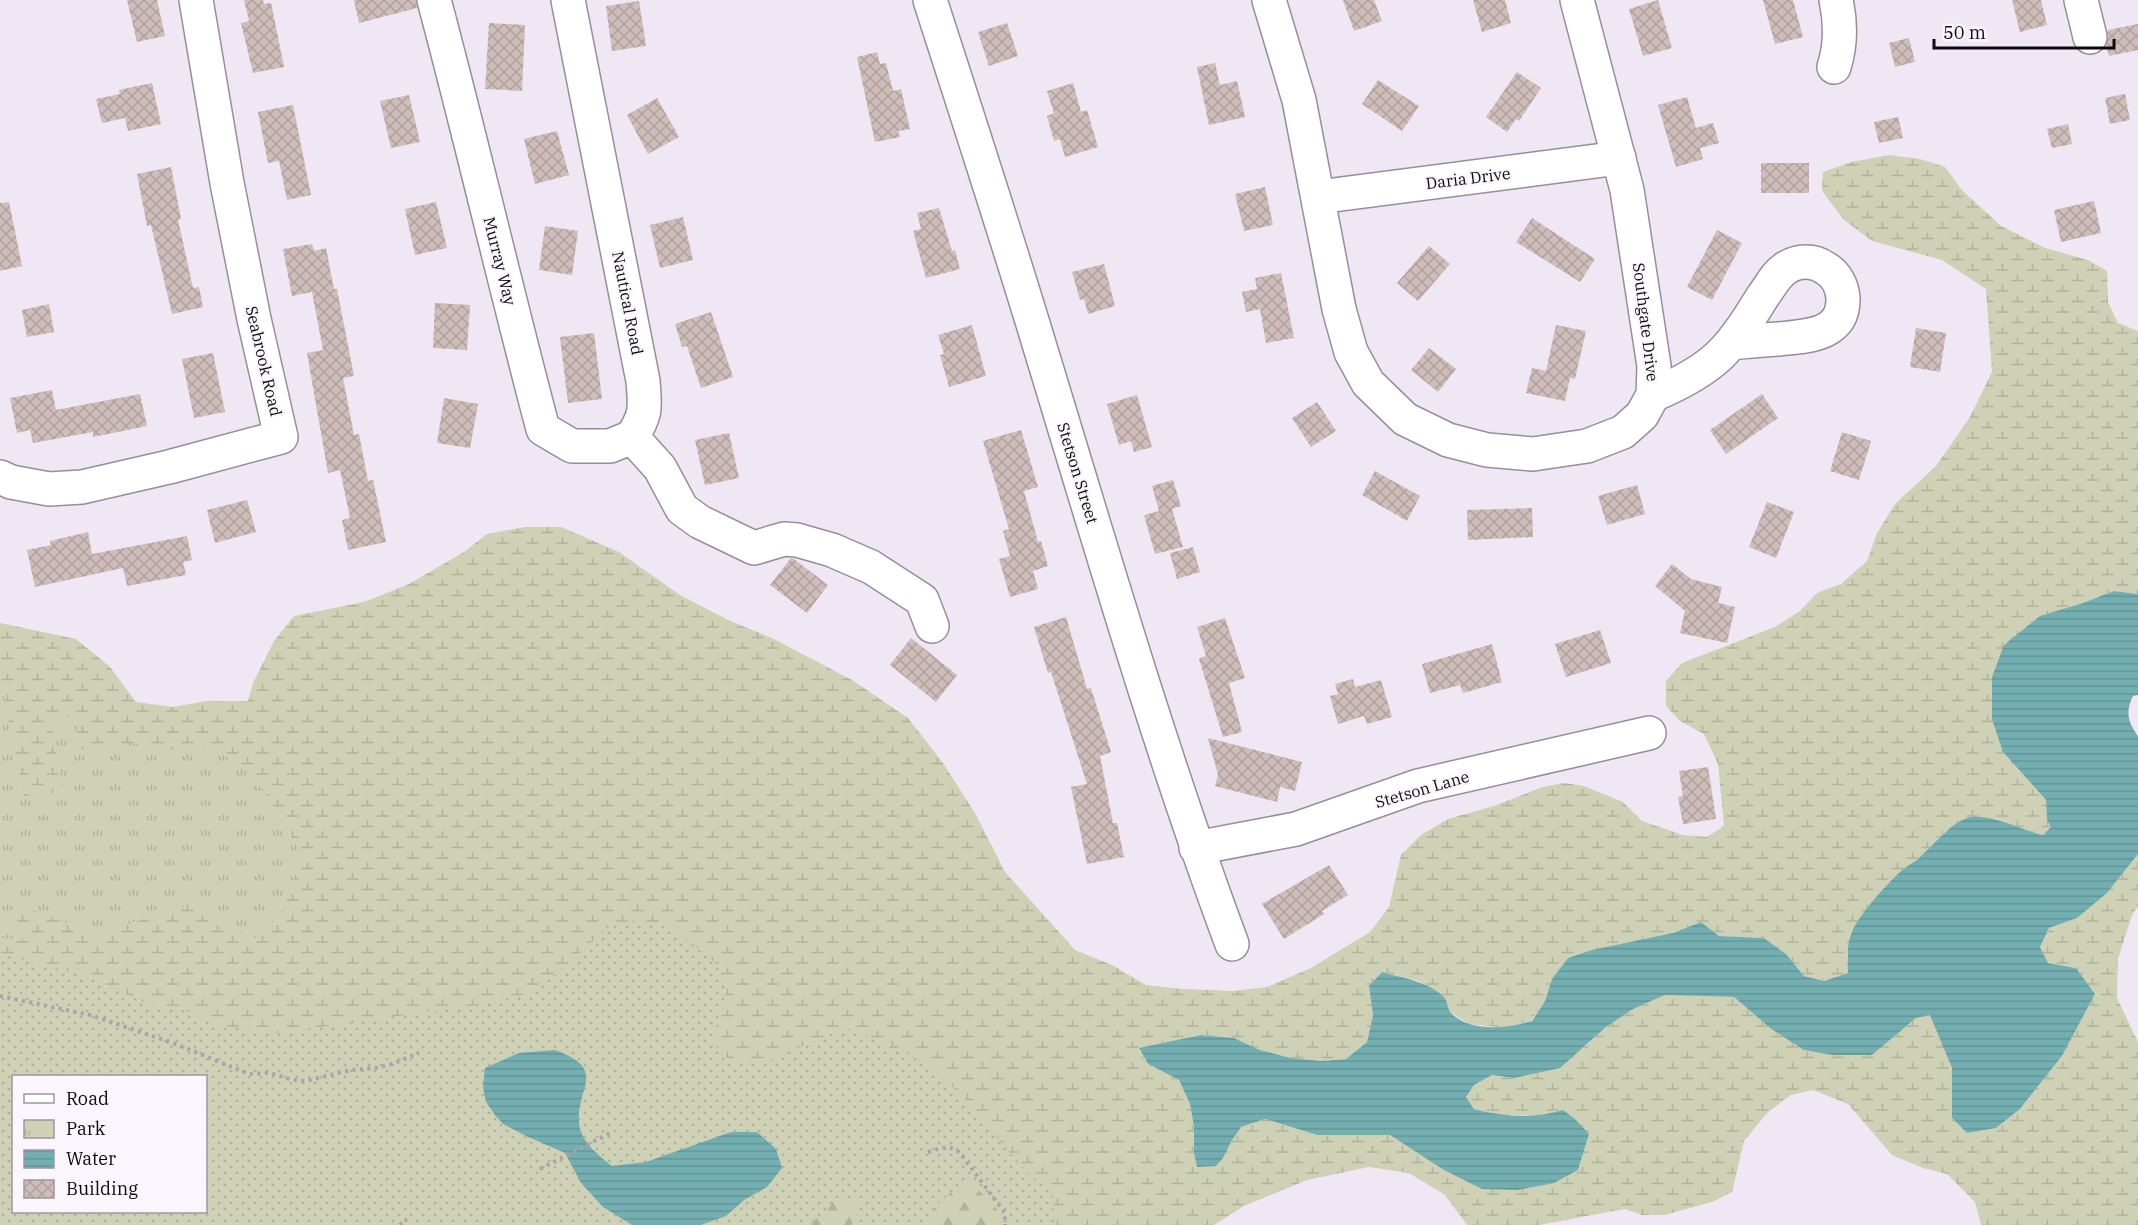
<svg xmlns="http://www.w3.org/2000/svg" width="2138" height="1225" font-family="'IBM Plex Serif',serif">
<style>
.grass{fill:url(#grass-dots);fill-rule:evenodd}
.forest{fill:url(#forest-firs)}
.wetland{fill:url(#wetland-marsh)}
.park{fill:url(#park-tufts)}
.water{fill:url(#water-rules)}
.building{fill:url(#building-cross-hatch)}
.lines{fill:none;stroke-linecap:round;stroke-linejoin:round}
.minor-casing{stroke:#968e99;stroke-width:36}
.path{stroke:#a9a2ac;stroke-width:4;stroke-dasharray:3 4.5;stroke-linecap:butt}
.minor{stroke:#fff;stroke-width:33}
.labels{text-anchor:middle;stroke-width:4.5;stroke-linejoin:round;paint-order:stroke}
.street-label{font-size:16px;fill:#0d0a0e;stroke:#fbf6fd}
</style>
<defs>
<pattern id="grass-dots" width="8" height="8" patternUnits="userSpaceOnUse" patternTransform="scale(1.5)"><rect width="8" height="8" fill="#ced1b5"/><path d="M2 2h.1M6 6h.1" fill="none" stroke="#b0b29a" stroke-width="1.8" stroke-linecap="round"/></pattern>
<pattern id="forest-firs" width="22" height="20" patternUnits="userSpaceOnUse" patternTransform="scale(1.5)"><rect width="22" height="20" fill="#ced1b5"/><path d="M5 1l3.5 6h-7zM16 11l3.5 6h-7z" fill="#b0b29a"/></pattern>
<pattern id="wetland-marsh" width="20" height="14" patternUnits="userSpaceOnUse" patternTransform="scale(1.5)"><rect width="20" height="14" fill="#ced1b5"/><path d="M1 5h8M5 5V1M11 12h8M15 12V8" fill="none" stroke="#b0b29a"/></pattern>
<pattern id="park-tufts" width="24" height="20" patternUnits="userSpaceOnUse" patternTransform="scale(1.5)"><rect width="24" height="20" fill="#ced1b5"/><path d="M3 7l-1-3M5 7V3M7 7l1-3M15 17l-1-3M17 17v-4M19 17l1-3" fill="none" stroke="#b0b29a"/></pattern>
<pattern id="water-rules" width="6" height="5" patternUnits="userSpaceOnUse" patternTransform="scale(1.5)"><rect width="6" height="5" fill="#73afb1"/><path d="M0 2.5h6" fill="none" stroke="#629597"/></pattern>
<pattern id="building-cross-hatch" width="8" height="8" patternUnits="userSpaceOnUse" patternTransform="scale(1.5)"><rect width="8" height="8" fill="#cebdb9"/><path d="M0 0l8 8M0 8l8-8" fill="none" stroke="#b0a19e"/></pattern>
</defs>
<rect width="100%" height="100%" fill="#f0e7f4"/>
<!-- grass -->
<path class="grass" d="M655,821l467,404h-1122v-287zM14,1076h192v136h-192z"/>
<!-- forest -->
<g class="forest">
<path d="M966,1182l5,1 25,25 4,7 -3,10h-71c3,-17 26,-34 40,-43z"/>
<polygon points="848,1198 858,1203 856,1217 851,1225 802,1225 824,1216 832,1203"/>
</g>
<!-- wetland -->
<path class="wetland" d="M1889,155l31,4 25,8 17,23 39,36 44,22 43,12 19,11 1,31 10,21 20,8v263l-24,-3 -34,13 -77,148 43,48 1,20 4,7 -8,8 -18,-4 -29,-12 -50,12 -26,26 -19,14 -31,35 -23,49 2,18 -25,8 -20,-5 -18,-22 -22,-16 -45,-2 -18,-14 -28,11 -27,7 -94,39 -7,22 -14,20 -24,7 -38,-4 -19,-12 -5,-14 -26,-17 -37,-9 -12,14 3,29 -6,27 -21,17 -24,2 -31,-3 -31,-8 -26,-12 -33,-3 -62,14 9,15 31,16 11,24 4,23v26l3,14 26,-9 8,-16 10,-15 24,-8 52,16h73l22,13 166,22 11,-36 -26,-24 -20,6 -44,-1 -25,-6 -8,-12 8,-12 18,-10 22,3 68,-29 24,-22 27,-18 32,-14 69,2 36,31 102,27 45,-38 14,-2 21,53v50l15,15 29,-5 24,-19 42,-53 33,-62 -19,-26 -28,-5 -8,-16 9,-19 28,-10 30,-25 31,-39v52l-6,9 -14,44 -1,39 21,44v183h-157l-6,-23 -28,-28 -24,-6 -31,-13 -44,-51 -35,-14 -22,5 -23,17 -24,29 -12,51 -20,10 -47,13h-23l-17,-6 -86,16h-72l-22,-30 -36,-22 -40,-6 -62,13 -63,26 -30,19h-160l-1,-32c-47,-33 -73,-86 -117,-121 -24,-20 -56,-27 -81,-44l-17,3 -67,28 -34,4 -17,-9 -7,-17 13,-45 -7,-26 -48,-40 -39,-5 -20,3 -57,51 -28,19 -50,11 -199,28 -63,-8 -34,-16 -31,-4 -65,-29 -85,-22v-331l76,16 34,28 26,35 37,5 33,-6h42l5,-18 21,-42 20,-25 70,-14 45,-18 55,-32 23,-18 38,-7h36l58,25 61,43 48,25 44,18 80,42 56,38 35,45 32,50 30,59 70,78 37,15 34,20 37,4 50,2 34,-4 44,-19 59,-36 19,-25 12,-52 20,-20 27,-16 46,-13 49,-19 21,-4 20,3 39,16 19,19 41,14 24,2 17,-11 -6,-62 -14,-30 -24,-13 -14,-15v-25l16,-18 93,-36 25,-16 17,-18 24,-9 26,-23 10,-28 18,-29 41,-38 34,-49 22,-45 -6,-83 -44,-29 -70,-19 -28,-21 -22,-29 1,-19 28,-10z"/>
<!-- park -->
<path class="park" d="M0,680l25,119 39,-8 -15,-78 18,4 20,-2 -9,8 -5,24 2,2c21,3 43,-8 64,-5 6,1 11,6 17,7 14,1 28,-5 42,-4 54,7 80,68 105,110v3l-23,55 -26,24 -5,-2 -17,-13 -18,-8 -11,-9 -16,-2 -14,7 -40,10 -25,11h-18l-53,-22 -14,-1 -6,10 3,12 8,8 -28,-2z"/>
<!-- water -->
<g class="water">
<path d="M2114,591l24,3v101l-5,1c-8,16 -5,26 5,40v118l-31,39 -30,25 -28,10 -9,19 8,16 28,5 19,26 -33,62 -42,53 -24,19 -29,5 -15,-15v-50l-22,-53 -14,3 -44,37h-39l-29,-5 -34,-22 -36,-31 -69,-2 -32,14 -27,18 -46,41 -46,10 -22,-3 -18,10 -8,12 8,12c30,8 59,10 89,1l12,9 14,15 -11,36 -24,13 -37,7 -35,-1 -38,-19 -54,-35h-73l-52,-16 -24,8 -10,15 -8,16 -7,8 -19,1 -3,-14v-26l-4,-23 -11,-24 -31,-16 -9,-16 62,-13 33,3 26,12 31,8 31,3 24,-2 21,-17 6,-27 -4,-29 13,-14c22,6 44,9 61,24 5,4 4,12 8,17 20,20 57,15 81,8l13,-20 7,-22 16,-21 24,-8 81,-17 28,-11 18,14 45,2 22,16 18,22 20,5 24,-8c0,-14 -2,-27 4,-41 6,-16 35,-48 48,-60 7,-7 16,-10 22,-17 12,-11 34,-37 50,-38 24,-2 48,13 71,18l8,-8 -4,-7 -1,-20 -43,-48 -11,-33v-42l12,-32 36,-29 40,-12z"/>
<path d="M555,1050c54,20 21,37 24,72 1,19 19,33 33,44l34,-4 85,-30h26l19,17 6,19 -15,19 -23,13 -18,16 -25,9h-69l-29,-18 -22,-24 -16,-30 -39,-17 -23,-12 -8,-9 -9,-13 -3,-15 2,-19 34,-15z"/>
</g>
<!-- building -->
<g class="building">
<polygon points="127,0 157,0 165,36 137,42"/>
<polygon points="244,0 263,0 264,4 271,3 284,67 253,73 241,23 249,21"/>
<polygon points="354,0 416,0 417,8 359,23"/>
<polygon points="1343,0 1374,0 1382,21 1354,31"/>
<polygon points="1473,0 1505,0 1511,23 1482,32"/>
<polygon points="1658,0 1672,48 1643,56 1629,9"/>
<polygon points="1763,0 1793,0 1803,37 1775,44"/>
<polygon points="2012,0 2041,0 2047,25 2020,32"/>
<polygon points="639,1 646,46 612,51 606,6"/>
<polygon points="489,23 525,25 522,91 485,89"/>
<polygon points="1007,23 1018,56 989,66 978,32"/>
<polygon points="2138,24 2138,50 2109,56 2106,45 2108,30"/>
<polygon points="1909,38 1915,62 1895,67 1889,43"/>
<polygon points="877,52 880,64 886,63 893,91 901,89 910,129 898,131 900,137 875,142 857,57"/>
<polygon points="1215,63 1220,85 1237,81 1245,117 1209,125 1197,67"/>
<polygon points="1517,72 1541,88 1519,121 1516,119 1507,132 1486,117"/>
<polygon points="1378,80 1419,106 1402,131 1362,104"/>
<polygon points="152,83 161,124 128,131 125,118 102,123 96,99 120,94 119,90"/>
<polygon points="1073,83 1081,112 1087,110 1098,147 1065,157 1060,139 1054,141 1047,116 1054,113 1047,91"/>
<polygon points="2125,94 2130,120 2110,124 2105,98"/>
<polygon points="409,95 420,142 391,148 380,101"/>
<polygon points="1687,97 1696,128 1713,123 1719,143 1700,148 1703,159 1676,167 1658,105"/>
<polygon points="657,98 679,137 648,154 627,115"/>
<polygon points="293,105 311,195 287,200 279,161 268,163 258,112"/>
<polygon points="1898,117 1903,138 1879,143 1874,122"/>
<polygon points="2068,124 2072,144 2052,148 2047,129"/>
<polygon points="557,131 569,175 535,184 524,139"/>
<rect x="1761" y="163" width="48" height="30"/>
<polygon points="171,167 181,219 178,220 193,288 199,287 203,307 172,314 151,225 147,226 137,174"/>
<polygon points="1265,187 1273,225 1244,231 1235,194"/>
<polygon points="2094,201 2101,233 2061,242 2054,210"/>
<polygon points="9,202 22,266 0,271 0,203"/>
<polygon points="436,202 447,248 415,255 405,209"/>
<polygon points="939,208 952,251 955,250 960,269 926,278 913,231 921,229 917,213"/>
<polygon points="683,217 693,260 660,268 650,225"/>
<polygon points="1532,218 1595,259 1580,282 1516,242"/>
<polygon points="545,226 578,231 572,275 539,270"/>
<polygon points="1717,230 1742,243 1712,300 1687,287"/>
<polygon points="312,244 314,251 326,248 334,289 337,289 354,376 343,378 354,435 359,434 368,481 373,480 386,542 348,550 342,520 350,518 340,470 328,473 307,353 323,350 312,292 292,296 283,249"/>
<polygon points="1429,246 1450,264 1418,301 1397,283"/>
<polygon points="1104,264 1115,306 1088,314 1084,299 1080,300 1072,272"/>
<polygon points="1281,273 1294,338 1266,343 1260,309 1246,312 1242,292 1257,289 1255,278"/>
<polygon points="435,303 470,305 467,350 433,348"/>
<polygon points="49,304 54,332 27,337 22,310"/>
<polygon points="711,312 733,377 701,388 687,346 682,347 675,324"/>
<polygon points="972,325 986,376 949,387 940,355 944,354 938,335"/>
<polygon points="1556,325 1586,331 1575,379 1570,378 1565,401 1526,393 1532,368 1546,371"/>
<polygon points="1916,328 1946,333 1940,372 1910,367"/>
<polygon points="594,333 602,399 568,403 560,337"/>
<polygon points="1429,348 1456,369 1438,392 1411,370"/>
<polygon points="213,353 225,412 194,418 182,359"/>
<polygon points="52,390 56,410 140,394 147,426 93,437 93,432 33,443 30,430 17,433 10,398"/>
<polygon points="1762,394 1778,418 1726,454 1710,430"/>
<polygon points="1137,395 1152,447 1134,452 1131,441 1119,445 1107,404"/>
<polygon points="444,398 478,404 470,448 437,443"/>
<polygon points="1317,402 1336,431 1311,447 1292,418"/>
<polygon points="1021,430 1038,487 1024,491 1038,542 1041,541 1048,566 1033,571 1038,589 1010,597 999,559 1010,556 1003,531 1009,529 983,441"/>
<polygon points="1842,432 1871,441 1859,480 1830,471"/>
<polygon points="729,433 739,478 705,485 695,440"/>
<polygon points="1375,471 1420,496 1407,521 1362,495"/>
<polygon points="1173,480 1181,506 1172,509 1183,547 1155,554 1144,515 1159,511 1152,486"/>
<polygon points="1637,485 1645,514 1607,525 1598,496"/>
<polygon points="247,500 256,532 215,543 207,510"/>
<polygon points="1767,502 1794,512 1776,558 1749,547"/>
<polygon points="1532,508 1533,537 1468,540 1467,510"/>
<polygon points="88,532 92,554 187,536 192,560 183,562 186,575 127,586 123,568 35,587 27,550 51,545 50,541"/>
<polygon points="1193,547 1200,572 1177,579 1170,553"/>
<polygon points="791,558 794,559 828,585 807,613 770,585"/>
<polygon points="1672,564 1691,579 1722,587 1718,603 1735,607 1727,643 1680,633 1685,611 1655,586"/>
<polygon points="1066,617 1087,689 1091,688 1111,752 1100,756 1113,823 1117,823 1124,857 1087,864 1071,787 1087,784 1051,672 1048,673 1034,627"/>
<polygon points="1225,618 1245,678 1229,683 1242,732 1223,737 1199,659 1206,656 1197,627"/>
<polygon points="1600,630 1611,663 1566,677 1555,644"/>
<polygon points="911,638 957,675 936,702 890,665"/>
<polygon points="1492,644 1502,682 1463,693 1460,685 1430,693 1422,664"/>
<polygon points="1353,679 1355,687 1381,680 1392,717 1367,724 1364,716 1338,724 1330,696 1338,694 1335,684"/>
<polygon points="1208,738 1302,762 1295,791 1280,787 1277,802 1215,786 1218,775"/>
<polygon points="1708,767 1716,819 1683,824 1678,797 1683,796 1679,771"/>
<polygon points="1329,865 1348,895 1322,911 1324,914 1284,939 1262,904"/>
</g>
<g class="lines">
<defs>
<g id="minor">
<path d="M434,0c38,142 71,286 109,429l29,17h38l22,-9"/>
<path d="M568,0l75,381c2,27 4,32 -11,56"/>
<path d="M930,0c37,115 75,231 110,347 61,200 119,401 192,597"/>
<polyline points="1269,0 1299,100 1339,309 1351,352 1368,383 1405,419 1448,440 1487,450 1533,454 1587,446 1623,432 1642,415 1653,395 1654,366 1627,190 1577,0"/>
<polyline points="2081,0 2090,37"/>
<path d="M1834,67c7,-22 7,-44 2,-67"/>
<polyline points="1318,197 1619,158"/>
<path d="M1653,395c24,-10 48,-22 67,-40 17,-17 30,-38 43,-59 7,-9 13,-22 23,-28 12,-8 28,-8 39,0 11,6 17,18 18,30 1,39 -39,38 -65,41 -16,1 -31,2 -46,4"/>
<polyline points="632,437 660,468 682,509 700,522 754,548 784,539 797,540 832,550 871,567 922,600 932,626"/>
<polyline points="0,477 11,482 49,489 82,487 169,467 281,437 254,319 227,183 196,0"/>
<polyline points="1196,848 1296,829 1418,786 1649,733"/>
</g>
</defs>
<!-- minor casing -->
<use href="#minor" class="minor-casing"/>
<!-- path -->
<g class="path">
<polyline points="0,996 90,1015 173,1043 249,1074 270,1073 293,1080 306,1081 351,1070 375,1068 389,1065 419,1053"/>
<path d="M928,1152c13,-4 21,-8 32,1l45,60v12"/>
<polyline points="540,1169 612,1132"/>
<polyline points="400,1225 407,1219"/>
</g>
<!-- minor -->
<use href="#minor" class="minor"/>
</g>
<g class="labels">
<!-- street labels -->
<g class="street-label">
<text transform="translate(1468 178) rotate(-7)" y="6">Daria Drive</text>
<text transform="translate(500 261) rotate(76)" y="6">Murray Way</text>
<text transform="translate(628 303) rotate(79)" y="6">Nautical Road</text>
<text transform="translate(1646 322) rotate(83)" y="6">Southgate Drive</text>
<text transform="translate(264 361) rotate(77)" y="6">Seabrook Road</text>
<text transform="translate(1078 473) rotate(73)" y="6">Stetson Street</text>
<text transform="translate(1422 789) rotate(-16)" y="6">Stetson Lane</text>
</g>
</g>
<!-- legend -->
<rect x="12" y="1075" width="195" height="138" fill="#fbf6fd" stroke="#9c989d" stroke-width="1.5"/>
<rect x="24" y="1094" width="30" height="9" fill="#ffffff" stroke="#9c989d" stroke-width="1.5"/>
<text x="66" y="1105" font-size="18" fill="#0d0a0e">Road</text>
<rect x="24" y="1120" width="30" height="18" fill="url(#park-tufts)" stroke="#9c989d" stroke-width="1.5"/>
<text x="66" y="1135" font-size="18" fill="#0d0a0e">Park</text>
<rect x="24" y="1150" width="30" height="18" fill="url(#water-rules)" stroke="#9c989d" stroke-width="1.5"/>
<text x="66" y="1165" font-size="18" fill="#0d0a0e">Water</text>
<rect x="24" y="1180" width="30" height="18" fill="url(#building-cross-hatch)" stroke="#9c989d" stroke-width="1.5"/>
<text x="66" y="1195" font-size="18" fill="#0d0a0e">Building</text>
<!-- scale -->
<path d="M1934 39v9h180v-9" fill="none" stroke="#0d0a0e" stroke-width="3"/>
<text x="1943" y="39" font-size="18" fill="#0d0a0e" stroke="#fbf6fd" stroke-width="4.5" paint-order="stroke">50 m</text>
</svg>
